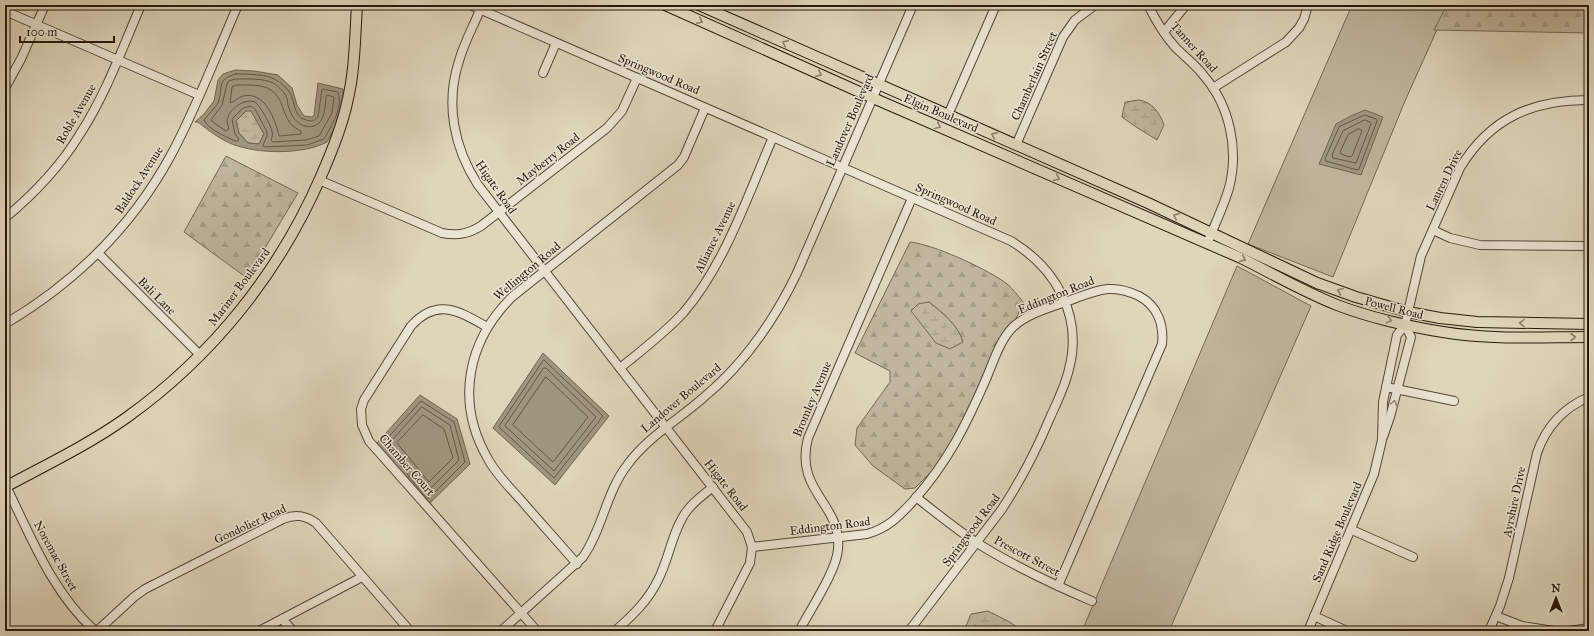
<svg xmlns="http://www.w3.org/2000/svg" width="1594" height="636" font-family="'IM FELL Great Primer',serif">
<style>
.grass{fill:#bfb69d;stroke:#726854}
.forest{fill:url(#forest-firs);stroke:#726854;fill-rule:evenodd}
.wetland{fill:url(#wetland-marsh);stroke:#726854}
.water{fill:#9f967f;stroke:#6f6450;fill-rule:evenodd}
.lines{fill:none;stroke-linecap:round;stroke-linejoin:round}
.shore{stroke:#625844;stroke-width:1}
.minor-casing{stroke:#544836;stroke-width:10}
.major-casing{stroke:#26190a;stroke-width:12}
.minor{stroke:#eae4d3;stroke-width:8}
.major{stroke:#ded6bb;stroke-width:10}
.oneway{stroke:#8b816b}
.oneway2{stroke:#928979}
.labels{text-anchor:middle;stroke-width:3;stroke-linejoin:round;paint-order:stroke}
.street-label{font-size:12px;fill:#26190a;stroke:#eae4d3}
</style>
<defs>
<pattern id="forest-firs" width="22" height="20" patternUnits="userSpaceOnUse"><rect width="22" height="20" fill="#bfb69d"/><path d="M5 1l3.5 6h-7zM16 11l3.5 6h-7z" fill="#a49c86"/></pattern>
<pattern id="wetland-marsh" width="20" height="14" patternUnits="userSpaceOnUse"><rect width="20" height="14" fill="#bfb69d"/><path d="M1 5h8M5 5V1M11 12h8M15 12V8" fill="none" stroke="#a49c86"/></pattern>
</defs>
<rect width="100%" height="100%" fill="#ded6bb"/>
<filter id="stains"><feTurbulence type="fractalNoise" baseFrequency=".005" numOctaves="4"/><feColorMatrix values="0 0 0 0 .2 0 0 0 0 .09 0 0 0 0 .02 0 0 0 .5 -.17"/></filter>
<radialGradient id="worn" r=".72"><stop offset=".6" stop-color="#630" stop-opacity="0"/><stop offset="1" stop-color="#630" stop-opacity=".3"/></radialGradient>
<!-- grass -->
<g class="grass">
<polygon points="1352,5 1448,5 1405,101 1333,277 1248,244"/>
<polygon points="1237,266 1311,306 1169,631 1082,631"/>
</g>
<!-- forest -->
<g class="forest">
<polygon points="1447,5 1589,5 1589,33 1434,30"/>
<polygon points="226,156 298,193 247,278 184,232"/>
<path d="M910,242c25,3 72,25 93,39 8,5 15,15 21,22l-3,4 -18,43 -38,73 -26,41 -24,24 -10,1 -32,-23 -18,-21 2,-17 33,-46v-11l-35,-18zM929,302l16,13 15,19 -40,-13 -9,-11z"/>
</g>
<!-- wetland -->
<g class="wetland">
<path d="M1139,100c13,2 21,13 25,25l-7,15 -24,-15 -11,-8 3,-15z"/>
<polygon points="251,110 264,134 259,144 248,143 239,133 236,121 246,111"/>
<path d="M929,302c14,11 29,23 34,40l-13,7 -14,-6 -25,-32 7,-7z"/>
<polygon points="988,611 1008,621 1023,631 970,631 966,626 971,614"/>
</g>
<!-- water -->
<g class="water">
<path d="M235,70l19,1 24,4 14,13 5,17 7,11 8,1 2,-2 4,-32 25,6c0,24 -5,33 -16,53 -24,13 -70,12 -95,2 -12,-5 -23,-13 -34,-22h-3l9,-8 10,-13 4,-21 5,-6zM246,111h5l13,23 -5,10 -11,-1 -9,-10 -3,-12z"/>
<polygon points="1365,110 1383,117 1361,175 1319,164 1336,124 1351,116"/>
<polygon points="543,353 609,416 555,485 493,428"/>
<polygon points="420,395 457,419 470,464 427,506 377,443"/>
</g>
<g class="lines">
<!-- shore -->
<g class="shore">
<path d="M236,74c11,0 31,0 40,6 4,2 11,8 14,13 7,13 2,27 23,28l5,-4 4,-28 16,3c5,16 -6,33 -14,47l-17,6 -43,2 -1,-2 4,-9v-4l-12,-23 -4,-3 -8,2 -11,11 3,15 4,5 -1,2h-3c-10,-5 -26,-11 -31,-21 3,-4 12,-13 14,-17 6,-16 -3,-23 18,-29z"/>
<path d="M236,79c11,0 27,-1 37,4 4,2 11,9 13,13 2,4 1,8 3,12 3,11 12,21 25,18 11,-3 11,-20 12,-29l1,-2 7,2 -2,16 -13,23 -13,4 -33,2 -2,-2c1,-3 2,-5 1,-9 -1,-5 -12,-26 -17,-29 -10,-4 -24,6 -27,15 -2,4 0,8 1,12l-3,2 -9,-6 -6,-5 11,-15 5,-21 2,-3z"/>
<path d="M237,85c10,0 25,-1 34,5 16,11 9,32 30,41v3l-22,2c-4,-17 -14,-45 -36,-40 -5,1 -8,6 -13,7l2,-16z"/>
<polygon points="1365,115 1376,119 1377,121 1359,169 1357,170 1326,161 1325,159 1339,127"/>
<polygon points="1365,120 1370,122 1371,124 1356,163 1333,158 1332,155 1343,131"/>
<polygon points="1358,129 1360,129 1362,131 1352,156 1350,157 1341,154 1340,152 1348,135"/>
<polygon points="544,360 603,416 554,478 499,427"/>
<polygon points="544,368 546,368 596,417 554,471 505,426"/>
<polygon points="546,377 588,417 553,462 513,425"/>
<polygon points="422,407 450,425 459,460 428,491 390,443"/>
<polygon points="423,415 444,429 453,458 429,482 397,443"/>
<polyline points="426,498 383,443 421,401 454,422 465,462 429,498 426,498"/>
</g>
<defs>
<g id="minor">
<path d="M470,5l541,236c45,27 72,75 58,128 -4,18 -13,35 -20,51 -13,31 -28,60 -47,89l-93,122"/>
<path d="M1148,5c8,16 16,30 28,43 9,9 20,17 28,28 26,30 35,74 25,112 -5,17 -13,34 -20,51"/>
<path d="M480,10c-7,17 -16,33 -21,51 -14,43 -5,87 19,124l269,347 5,15 -2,16 -35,68"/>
<polyline points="5,11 199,95"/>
<polyline points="1164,32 1186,5"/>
<polyline points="543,73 556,43"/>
<polyline points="5,88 21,59 45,5"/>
<polyline points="1213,88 1286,42 1299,28 1304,19 1308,5"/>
<polyline points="948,115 996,5"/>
<polyline points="1016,145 1063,37 1075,20 1095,5"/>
<path d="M319,180l123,53c15,3 26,1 39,-7l126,-98 15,-17 15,-33"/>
<path d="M5,218c29,-24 55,-51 75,-84 26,-40 42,-85 61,-129"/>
<polyline points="1433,230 1450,238 1480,245 1589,246"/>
<polyline points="98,253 200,355"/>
<path d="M5,324c69,-41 127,-97 166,-169 26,-48 45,-100 67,-150"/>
<path d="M487,327c-28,-16 -50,-30 -76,-1l-47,74 -3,9 1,16 7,16 168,190"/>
<path d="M620,368c22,-18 45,-35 64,-56 41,-48 64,-117 89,-175"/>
<polyline points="1386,387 1454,401"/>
<polyline points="1383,437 1390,417 1411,337 1405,325"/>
<path d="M6,486c25,51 46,106 89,145"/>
<path d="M916,497c20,16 40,32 61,46 37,23 75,41 115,58"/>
<polyline points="1352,530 1413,557"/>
<path d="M752,547l115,-13c22,-6 33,-19 48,-35 32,-37 48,-68 68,-113 9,-19 15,-44 30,-59 16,-15 43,-21 63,-29 25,-9 38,-14 63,-2 19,10 25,29 23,48l-104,242"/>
<path d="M577,564c-19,-22 -38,-43 -57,-65 -11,-12 -24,-25 -32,-40 -33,-57 -21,-118 25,-163l165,-131 6,-8 21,-49"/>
<polyline points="1314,616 1347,631"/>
<polyline points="1496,616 1522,626 1554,631"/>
<polyline points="282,619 293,631"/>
<path d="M97,631l37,-34 11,-8 138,-70c12,-5 22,-4 33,4l94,108"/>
<polyline points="259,631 362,577"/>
<path d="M501,631l82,-74c20,-29 23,-65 45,-93 20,-27 50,-44 75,-66 41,-34 71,-77 94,-125l116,-268"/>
<path d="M615,631c17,-15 33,-30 43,-51 11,-21 14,-48 28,-68 7,-10 17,-17 27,-25"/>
<path d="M799,631c11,-21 38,-61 39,-82 4,-46 -44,-57 -30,-111l104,-240"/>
<path d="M1308,631l66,-157 8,-34 1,-38 14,-67 8,-10 16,-69 39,-88c30,-50 72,-68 129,-68"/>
<path d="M1489,631l11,-25 9,-28 28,-125c9,-26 26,-45 52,-56"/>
<polyline points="1569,631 1589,628"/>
</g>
<g id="major">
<path d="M665,5l208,93 368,160c32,16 63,34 96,47 31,12 73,22 106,27 48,8 98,5 146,5"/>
<polyline points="699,5 1148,203 1317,283 1356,297 1408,312 1440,318 1477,322 1589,324"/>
<path d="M5,487c41,-22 83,-42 121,-69 87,-62 154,-146 196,-244 10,-23 20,-47 25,-71 8,-32 8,-66 10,-98"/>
</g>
</defs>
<!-- minor casing -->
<use href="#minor" class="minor-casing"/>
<!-- major casing -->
<use href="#major" class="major-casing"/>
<!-- minor -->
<use href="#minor" class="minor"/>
<!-- major -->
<use href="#major" class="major"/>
</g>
<!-- one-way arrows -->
<defs><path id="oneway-chevron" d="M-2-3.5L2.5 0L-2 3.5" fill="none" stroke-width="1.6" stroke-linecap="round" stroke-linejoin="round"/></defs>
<g class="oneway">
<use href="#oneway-chevron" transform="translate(700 21) rotate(24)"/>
<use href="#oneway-chevron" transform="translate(785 43) rotate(-156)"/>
<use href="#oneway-chevron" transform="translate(819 74) rotate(24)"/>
<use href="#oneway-chevron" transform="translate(938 126) rotate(23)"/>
<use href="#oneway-chevron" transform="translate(994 135) rotate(-156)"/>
<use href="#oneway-chevron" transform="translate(1057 178) rotate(23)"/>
<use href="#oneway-chevron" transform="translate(1176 216) rotate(-155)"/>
<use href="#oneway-chevron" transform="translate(1243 259) rotate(26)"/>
<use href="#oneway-chevron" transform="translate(1340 291) rotate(-159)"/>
<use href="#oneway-chevron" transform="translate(1389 320) rotate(15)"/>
<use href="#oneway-chevron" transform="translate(1522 323) rotate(-179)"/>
<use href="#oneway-chevron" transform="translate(1573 337)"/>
</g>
<use class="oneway2" href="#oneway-chevron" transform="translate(1394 403) rotate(-75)"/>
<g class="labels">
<!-- street labels -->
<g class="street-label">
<text transform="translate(1194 47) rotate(48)" y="4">Tanner Road</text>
<text transform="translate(659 74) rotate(23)" y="4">Springwood Road</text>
<text transform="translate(1034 76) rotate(-66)" y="4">Chamberlain Street</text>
<text transform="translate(941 113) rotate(23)" y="4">Elgin Boulevard</text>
<text transform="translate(76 114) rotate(-60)" y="4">Roble Avenue</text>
<text transform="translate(850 120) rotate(-66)" y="4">Landover Boulevard</text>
<text transform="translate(548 159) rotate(-38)" y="4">Mayberry Road</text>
<text transform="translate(139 180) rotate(-57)" y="4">Baldock Avenue</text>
<text transform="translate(1444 180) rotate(-64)" y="4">Lauren Drive</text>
<text transform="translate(496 187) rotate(55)" y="4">Higate Road</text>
<text transform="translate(956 204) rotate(24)" y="4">Springwood Road</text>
<text transform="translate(715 237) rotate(-64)" y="4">Alliance Avenue</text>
<text transform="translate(527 271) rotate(-40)" y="4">Wellington Road</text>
<text transform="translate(239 287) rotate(-53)" y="4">Mariner Boulevard</text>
<text transform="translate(1056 295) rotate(-22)" y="4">Eddington Road</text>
<text transform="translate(157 296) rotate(45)" y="4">Bali Lane</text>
<text transform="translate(1394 308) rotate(14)" y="4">Powell Road</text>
<text transform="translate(681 398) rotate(-40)" y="4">Landover Boulevard</text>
<text transform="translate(812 399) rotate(-67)" y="4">Bromley Avenue</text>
<text transform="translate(407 465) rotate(49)" y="4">Chamber Court</text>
<text transform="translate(726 485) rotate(52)" y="4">Higate Road</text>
<text transform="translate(1514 502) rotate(-78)" y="4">Ayrshire Drive</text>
<text transform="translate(250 524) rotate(-25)" y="4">Gondolier Road</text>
<text transform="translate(830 526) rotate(-7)" y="4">Eddington Road</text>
<text transform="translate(971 530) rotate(-53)" y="4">Springwood Road</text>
<text transform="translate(1337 532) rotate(-67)" y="4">Sand Ridge Boulevard</text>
<text transform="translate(56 556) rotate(61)" y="4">Noremac Street</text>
<text transform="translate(1027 556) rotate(28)" y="4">Prescott Street</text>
</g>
</g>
<!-- margin -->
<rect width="1594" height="636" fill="none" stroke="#ded6bb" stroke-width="20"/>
<rect x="6" y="6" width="1582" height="624" fill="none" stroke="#26190a" stroke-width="2"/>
<rect x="10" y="10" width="1574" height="616" fill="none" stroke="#26190a"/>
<!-- north arrow -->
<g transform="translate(1556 598)" stroke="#eae4d3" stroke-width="3" paint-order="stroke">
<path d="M0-3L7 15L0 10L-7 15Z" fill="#26190a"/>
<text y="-6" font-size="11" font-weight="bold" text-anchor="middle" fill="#26190a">N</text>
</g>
<!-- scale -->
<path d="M20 36v6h94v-6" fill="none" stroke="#26190a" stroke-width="2"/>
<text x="26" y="36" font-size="12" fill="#26190a" stroke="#eae4d3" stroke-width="3" paint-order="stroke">100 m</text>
<rect width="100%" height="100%" filter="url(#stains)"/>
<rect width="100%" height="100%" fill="url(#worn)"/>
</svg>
